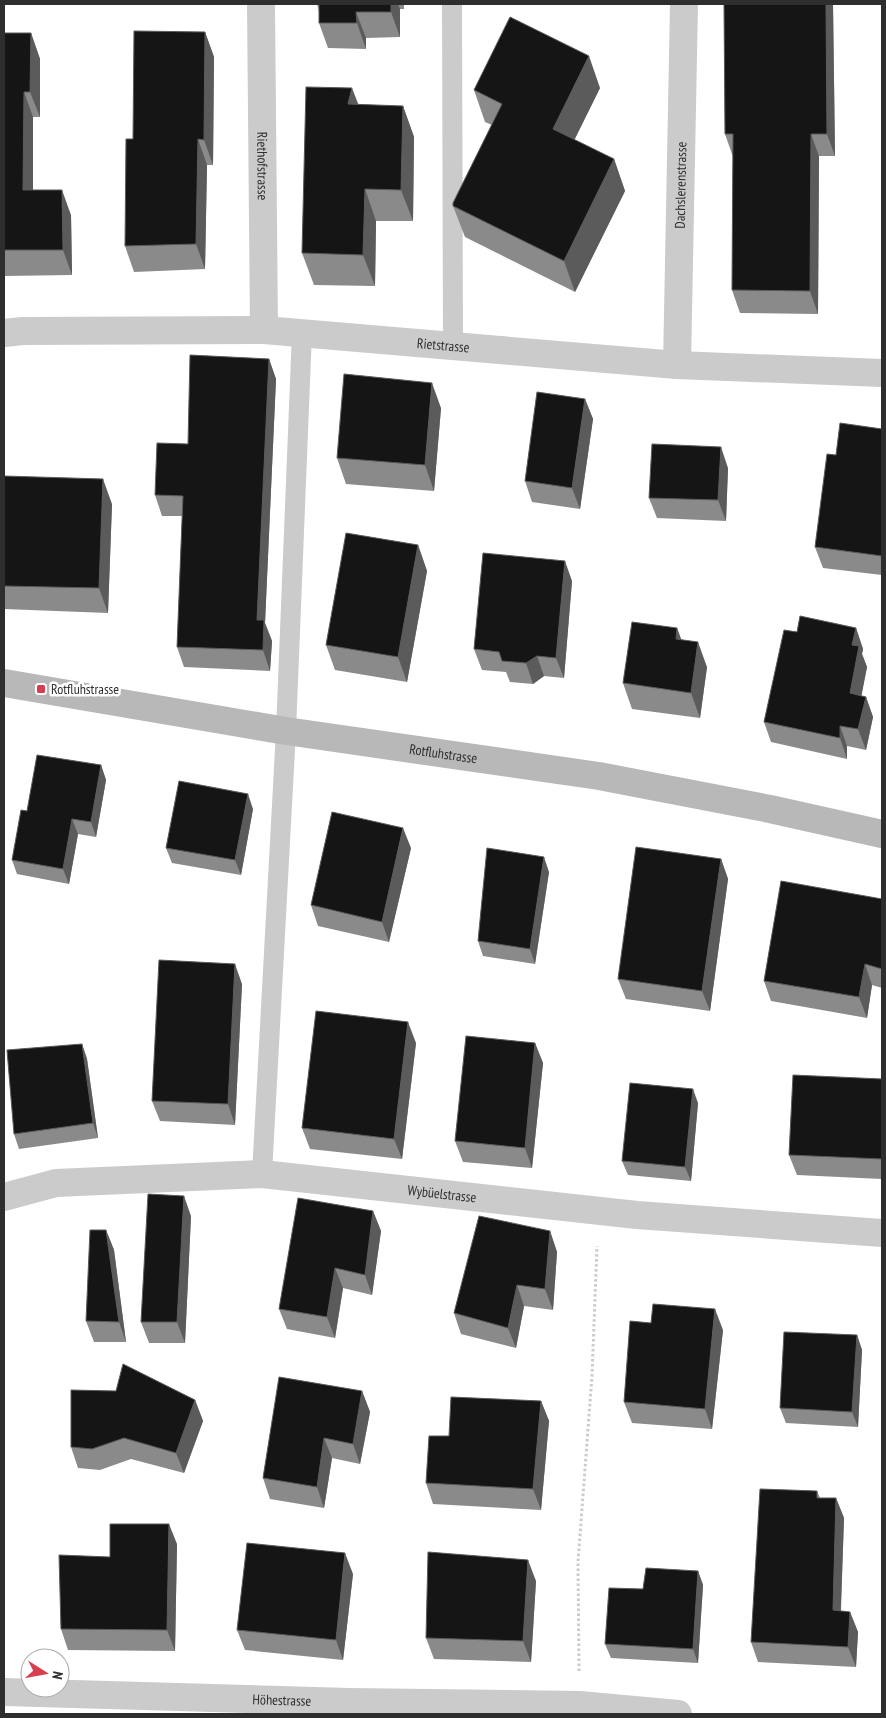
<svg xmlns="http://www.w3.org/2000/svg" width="886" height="1718" font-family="'PT Sans Narrow',sans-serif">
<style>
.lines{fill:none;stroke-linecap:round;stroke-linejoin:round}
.path{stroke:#cbcbcb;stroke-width:3;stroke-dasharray:2.5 2.5;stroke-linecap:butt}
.lane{stroke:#cbcbcb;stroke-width:20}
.street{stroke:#cbcbcb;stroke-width:28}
.secondary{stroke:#b8b8b8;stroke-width:28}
.wall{fill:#8a8a8a}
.shaded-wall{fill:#5b5b5b}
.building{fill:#151515;stroke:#5b5b5b}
.poi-dot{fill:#d73e4f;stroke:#fff;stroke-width:2}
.labels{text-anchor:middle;stroke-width:5;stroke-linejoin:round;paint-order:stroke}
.street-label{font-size:14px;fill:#2e2e2e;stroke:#fff}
.poi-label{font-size:14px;fill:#2e2e2e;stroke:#fff;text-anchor:start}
</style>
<rect width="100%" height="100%" fill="#fff"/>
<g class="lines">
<!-- path -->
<polyline class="path" points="579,1671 578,1562 592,1376 597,1246"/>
<!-- lane -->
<g class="lane">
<polyline points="452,4 453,346"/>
<polyline points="262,1174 286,731 302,332"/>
</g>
<!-- street -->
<g class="street">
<path id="s1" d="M261,4l3,326"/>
<path id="s2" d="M4,333l19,-2 241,-1 413,35 205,8"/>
<path id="s3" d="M677,365l7,-361"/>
<path id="s4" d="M4,1197l52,-14 206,-9 375,41 245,18"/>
<path id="s5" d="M4,1692l345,10 231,3 98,9"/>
</g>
<!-- secondary -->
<path class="secondary" id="s6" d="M4,683l282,48 313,45 171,33 112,25"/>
</g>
<!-- wall -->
<g class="wall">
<polygon points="317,4 404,4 404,9 400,9 400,37 366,38 366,49 328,48 319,23 319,11"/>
<polygon points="724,4 833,4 835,156 819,156 818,314 740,313 732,290 733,157 725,134"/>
<polygon points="205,32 214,57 213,165 207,165 205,269 134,272 125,246 133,139"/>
<polygon points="4,33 31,33 40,59 40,117 33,117 33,190 71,215 72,275 4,276"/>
<polygon points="600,88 574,140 614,159 625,191 575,292 465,237 453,206 492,125 485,122 474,90"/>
<polygon points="403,106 414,137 413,221 376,221 375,286 314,285 302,253"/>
<polygon points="269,359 276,379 265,623 272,641 270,671 184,667 177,647 182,516 162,516 155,495 188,444"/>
<polygon points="585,399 593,419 580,509 532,502 525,481"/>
<polygon points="441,408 434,491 346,484 337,458"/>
<polygon points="882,429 882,575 823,568 815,547 836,455"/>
<polygon points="728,468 726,521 657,518 649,498"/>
<polygon points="4,476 112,504 108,613 4,609"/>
<polygon points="418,545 427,571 407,682 335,670 326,645"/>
<polygon points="572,581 564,678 544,676 533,684 510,682 506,672 482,670 474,649"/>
<polygon points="677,628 681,639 707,667 700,718 632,709 623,683"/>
<polygon points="856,628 863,649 862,654 867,667 861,696 866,697 873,717 866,750 847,746 847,759 771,742 764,722 797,632"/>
<polygon points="101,765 106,780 96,837 78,834 69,884 17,874 12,860 27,811"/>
<polygon points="253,809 241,875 172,863 166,848"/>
<polygon points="411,848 389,942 318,926 311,905"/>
<polygon points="721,859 728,879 710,1011 626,999 618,979"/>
<polygon points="549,872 535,964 483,956 478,941"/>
<polygon points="882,899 882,988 872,985 867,1018 771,1001 764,981"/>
<polygon points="242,984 235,1125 160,1121 152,1101"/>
<polygon points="416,1043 402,1159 310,1149 302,1128"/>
<polygon points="535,1043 543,1063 532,1168 463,1162 455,1141"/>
<polygon points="82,1044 87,1059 98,1138 19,1149 14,1134"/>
<polygon points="882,1079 882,1179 797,1175 789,1155"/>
<polygon points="698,1103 691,1181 628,1175 622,1161"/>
<polygon points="373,1211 381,1231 372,1295 343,1288 335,1338 287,1329 279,1309"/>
<polygon points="191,1216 185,1343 149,1343 141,1322"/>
<polygon points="106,1230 114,1250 126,1342 94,1342 86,1321"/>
<polygon points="550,1231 557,1252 553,1310 524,1306 516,1348 461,1334 454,1313"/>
<polygon points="723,1330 712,1429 632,1423 624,1402"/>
<polygon points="857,1335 862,1350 858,1427 786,1423 780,1408"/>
<polygon points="362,1391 370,1412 360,1464 332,1458 324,1508 270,1499 263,1478"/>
<polygon points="195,1400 203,1421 184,1473 131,1459 100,1470 78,1468 71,1447"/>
<polygon points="541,1401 549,1421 541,1510 433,1504 426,1483 449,1436"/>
<polygon points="817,1491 820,1498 836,1498 844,1518 841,1611 850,1612 858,1632 856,1667 758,1662 751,1642"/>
<polygon points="177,1544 175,1651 68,1650 61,1629"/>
<polygon points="698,1571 703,1585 698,1663 611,1658 605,1644 643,1589"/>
<polygon points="353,1574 343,1660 245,1650 237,1630"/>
<polygon points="536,1581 531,1662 434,1659 426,1638"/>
</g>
<!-- shaded-wall -->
<g class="shaded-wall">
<polygon points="391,4 398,4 400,9 400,37 391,12"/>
<polygon points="826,4 833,4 835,156 827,134"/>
<polygon points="356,12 366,38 366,49 357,23"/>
<polygon points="205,32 214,57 213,165 204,140"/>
<polygon points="31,33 40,59 40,117 30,92"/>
<polygon points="589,56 600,88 564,161 553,129"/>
<polygon points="352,88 364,119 348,104"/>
<polygon points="24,92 33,117 33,215 23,190"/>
<polygon points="403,106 414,137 413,221 401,190"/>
<polygon points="811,134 819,156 818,314 810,291"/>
<polygon points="198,139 207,165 205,269 196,244"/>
<polygon points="614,159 625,191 575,292 564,261"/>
<polygon points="365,189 376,221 375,286 363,255"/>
<polygon points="62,190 71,215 72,275 63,250"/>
<polygon points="269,359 276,379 265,623 272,641 270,671 263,650 257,620"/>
<polygon points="432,383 441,408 434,491 425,465"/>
<polygon points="585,399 593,419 580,509 572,488"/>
<polygon points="721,447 728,468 726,521 718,500"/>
<polygon points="103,479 112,504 108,613 99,588"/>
<polygon points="418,545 427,571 407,682 398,657"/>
<polygon points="565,561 572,581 564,678 556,658"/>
<polygon points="677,628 686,653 676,639"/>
<polygon points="856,628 863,649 862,654 867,667 858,714 850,693 852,645"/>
<polygon points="698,642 707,667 700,718 691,693"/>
<polygon points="537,656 544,676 533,684 526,663"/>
<polygon points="866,697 873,717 866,750 858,729"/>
<polygon points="840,726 847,746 847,759 840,738"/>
<polygon points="101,765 106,780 96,837 91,822"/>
<polygon points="248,794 253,809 241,875 235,860"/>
<polygon points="72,819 78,834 69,884 63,869"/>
<polygon points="403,828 411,848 389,942 382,922"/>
<polygon points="544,857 549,872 535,964 530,949"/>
<polygon points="721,859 728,879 710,1011 702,991"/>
<polygon points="235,964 242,984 235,1125 228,1104"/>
<polygon points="865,964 872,985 867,1018 859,997"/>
<polygon points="408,1022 416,1043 402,1159 394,1139"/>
<polygon points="535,1043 543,1063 532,1168 525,1148"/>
<polygon points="82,1044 87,1059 98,1138 93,1123"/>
<polygon points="693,1089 698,1103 691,1181 685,1167"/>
<polygon points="184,1196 191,1216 185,1343 177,1322"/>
<polygon points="373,1211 381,1231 372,1295 365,1275"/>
<polygon points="106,1230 114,1250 126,1342 119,1322"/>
<polygon points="550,1231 557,1252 553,1310 545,1289"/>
<polygon points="335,1268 343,1288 335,1338 327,1317"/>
<polygon points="517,1285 524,1306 516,1348 508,1328"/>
<polygon points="715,1309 723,1330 712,1429 705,1409"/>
<polygon points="857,1335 862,1350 858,1427 852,1412"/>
<polygon points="362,1391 370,1412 360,1464 353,1444"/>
<polygon points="195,1400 203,1421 184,1473 176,1453"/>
<polygon points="541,1401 549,1421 541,1510 533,1489"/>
<polygon points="324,1438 332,1458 324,1508 317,1487"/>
<polygon points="836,1498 844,1518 840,1630 833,1610"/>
<polygon points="169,1524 177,1544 175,1651 167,1630"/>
<polygon points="345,1553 353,1574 343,1660 336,1640"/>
<polygon points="528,1560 536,1581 531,1662 523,1641"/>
<polygon points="698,1571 703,1585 698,1663 693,1649"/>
<polygon points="850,1612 858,1632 856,1667 848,1647"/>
</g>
<!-- building -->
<g class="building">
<polygon points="319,4 391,4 391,12 356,12 357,23 319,23"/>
<polygon points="724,4 826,4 827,134 811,134 810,291 732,290 733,134 725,134"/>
<polygon points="510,17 589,56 553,129 614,159 564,261 453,206 453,203 502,104 474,90"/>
<polygon points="134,31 205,32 204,140 198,139 196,244 125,246 126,139 133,139"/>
<polygon points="4,33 31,33 30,92 24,92 23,190 62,190 63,250 4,250"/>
<polygon points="306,87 352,88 348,104 403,106 401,190 365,189 363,255 302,253"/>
<polygon points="190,355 269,359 257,620 264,620 263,650 177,647 183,496 155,495 157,443 188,444"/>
<polygon points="344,374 432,383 425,465 337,458"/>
<polygon points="537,392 585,399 572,488 525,481"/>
<polygon points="840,423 882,429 882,556 815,547 827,454 836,455"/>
<polygon points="652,444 721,447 718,500 649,498"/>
<polygon points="4,476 103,479 99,588 4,586"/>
<polygon points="346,533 418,545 398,657 326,645"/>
<polygon points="483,553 565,561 556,658 537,656 526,663 502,661 499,652 474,649"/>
<polygon points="800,616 856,628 852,645 859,646 850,693 866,697 858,729 840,726 840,738 764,722 784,630 797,632"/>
<polygon points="632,622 677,628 676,639 698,642 691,693 623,683"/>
<polygon points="37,755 101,765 91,822 72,819 63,869 12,860 21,810 27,811"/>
<polygon points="179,781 248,794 235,860 166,848"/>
<polygon points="332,812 403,828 382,922 311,905"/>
<polygon points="636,847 721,859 702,991 618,979"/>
<polygon points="487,848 544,857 530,949 478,941"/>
<polygon points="781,881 882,899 882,969 865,964 859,997 764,981"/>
<polygon points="159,960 235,964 228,1104 152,1101"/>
<polygon points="316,1011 408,1022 394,1139 302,1128"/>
<polygon points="466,1036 535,1043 525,1148 455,1141"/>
<polygon points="82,1044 93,1123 14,1134 7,1050"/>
<polygon points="793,1075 882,1079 882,1159 789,1155"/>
<polygon points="630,1083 693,1089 685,1167 622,1161"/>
<polygon points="148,1194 184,1196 177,1322 141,1322"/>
<polygon points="298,1198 373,1211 365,1275 335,1268 327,1317 279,1309"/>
<polygon points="479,1216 550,1231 545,1289 517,1285 508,1328 454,1313"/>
<polygon points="90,1230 106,1230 119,1322 86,1321"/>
<polygon points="653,1304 715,1309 705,1409 624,1402 630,1321 651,1323"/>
<polygon points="784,1332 857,1335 852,1412 780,1408"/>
<polygon points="123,1364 195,1400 176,1453 124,1438 92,1449 71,1447 71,1390 116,1391"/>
<polygon points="279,1377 362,1391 353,1444 324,1438 317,1487 263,1478"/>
<polygon points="451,1397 541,1401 533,1489 426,1483 429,1436 449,1436"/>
<polygon points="760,1489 817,1491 817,1498 836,1498 833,1610 850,1612 848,1647 751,1642"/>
<polygon points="110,1524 169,1524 167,1630 61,1629 59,1555 110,1557"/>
<polygon points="247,1543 345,1553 336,1640 237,1630"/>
<polygon points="428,1552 528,1560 523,1641 426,1638"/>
<polygon points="646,1568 698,1571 693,1649 605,1644 609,1588 643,1589"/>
</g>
<!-- markers -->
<rect class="poi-dot" x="36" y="684" width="10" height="10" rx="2.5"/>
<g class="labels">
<!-- street labels -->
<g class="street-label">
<text dy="5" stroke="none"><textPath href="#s1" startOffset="162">Riethofstrasse</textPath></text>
<text dy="5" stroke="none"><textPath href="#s3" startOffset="180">Dachslerenstrasse</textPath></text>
<text dy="5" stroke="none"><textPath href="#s2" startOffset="440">Rietstrasse</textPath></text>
<text dy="5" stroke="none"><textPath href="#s6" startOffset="445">Rotfluhstrasse</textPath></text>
<text dy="5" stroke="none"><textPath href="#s4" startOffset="441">Wybüelstrasse</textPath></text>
<text dy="5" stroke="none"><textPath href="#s5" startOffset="278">Höhestrasse</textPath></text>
</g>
<!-- poi labels -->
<g class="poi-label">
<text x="51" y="694">Rotfluhstrasse</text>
</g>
</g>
<!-- border -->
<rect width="886" height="1718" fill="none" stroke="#2e2e2e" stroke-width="10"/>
<!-- north arrow -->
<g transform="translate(45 1673) rotate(101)"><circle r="24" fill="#ffffff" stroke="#ababab"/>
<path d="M0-4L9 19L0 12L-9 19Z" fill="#d73e4f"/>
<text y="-8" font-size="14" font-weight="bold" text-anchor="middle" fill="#2e2e2e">N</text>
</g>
</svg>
